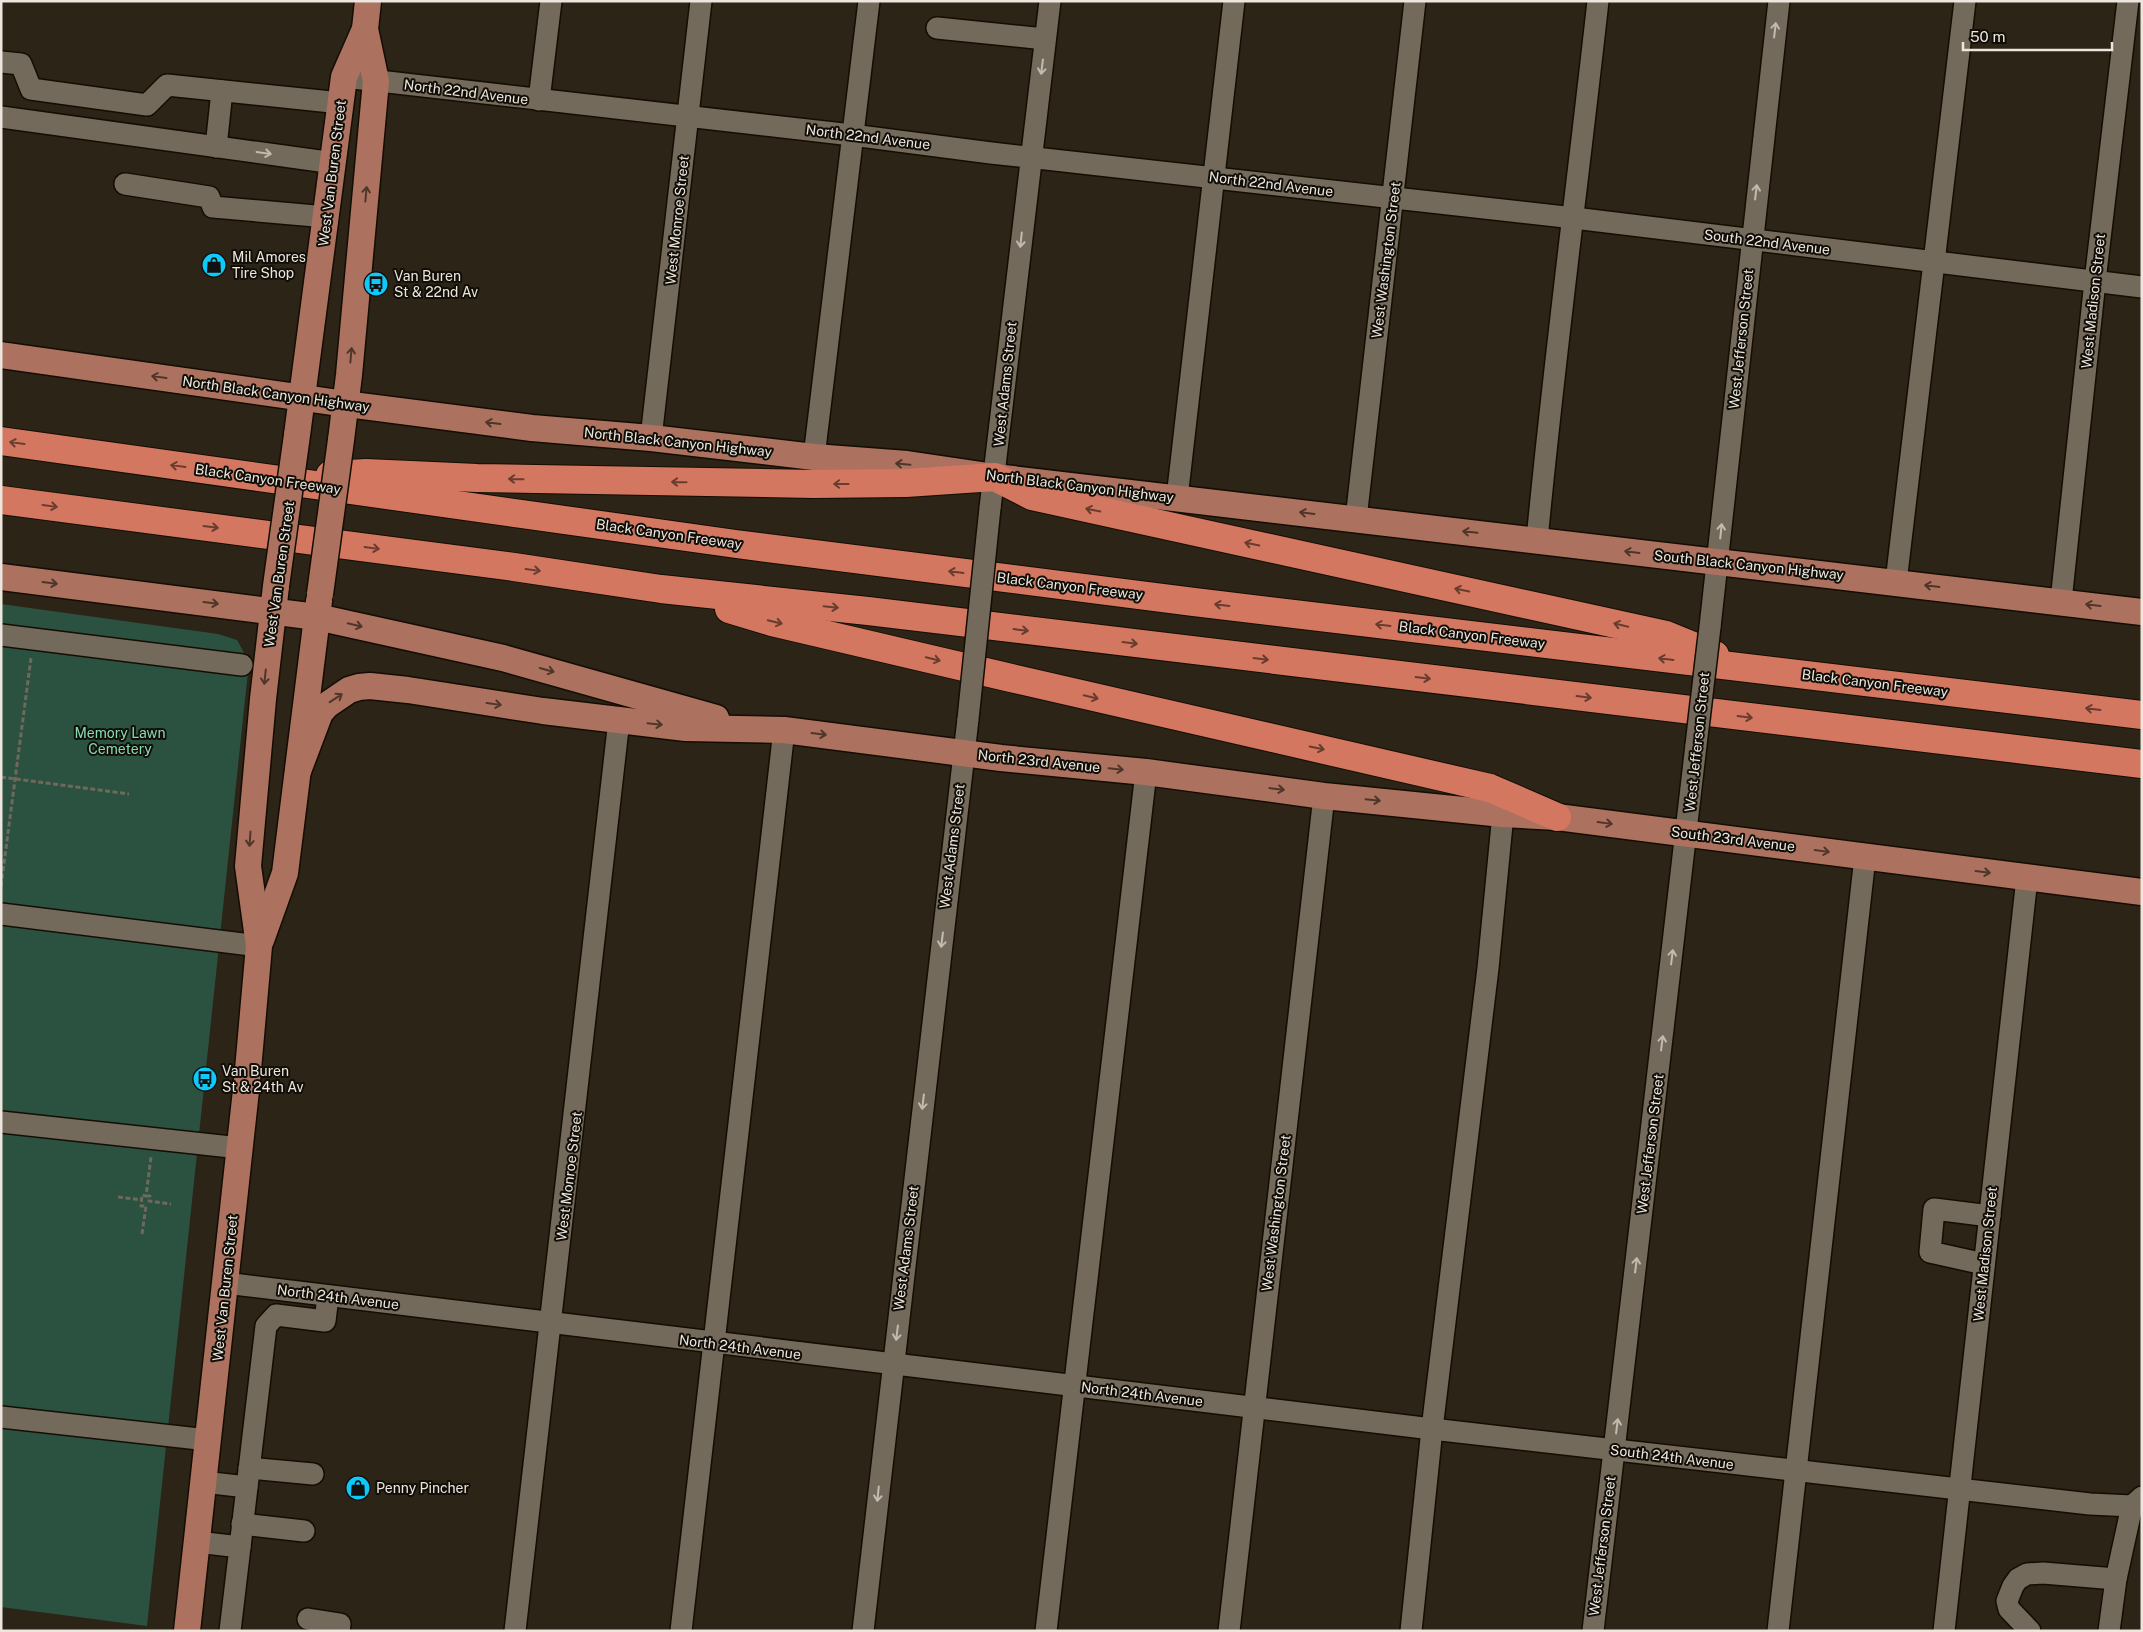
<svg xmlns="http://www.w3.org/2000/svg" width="2143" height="1632" font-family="'Public Sans',sans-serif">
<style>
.green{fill:#2b5240}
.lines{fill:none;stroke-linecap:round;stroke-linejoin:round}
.minor-casing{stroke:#140d03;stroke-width:24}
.major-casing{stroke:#140d03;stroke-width:29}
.highway-casing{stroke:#140d03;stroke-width:30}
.path{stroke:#6f685c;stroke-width:3;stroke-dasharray:5 2.5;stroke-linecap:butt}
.minor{stroke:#746a5b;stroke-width:21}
.major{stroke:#ad725f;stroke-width:26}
.highway{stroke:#d37761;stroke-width:28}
.minor-bridge-casing{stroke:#140d03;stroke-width:24;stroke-linecap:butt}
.major-bridge-casing{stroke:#140d03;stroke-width:29;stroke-linecap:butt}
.minor-bridge{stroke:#746a5b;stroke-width:21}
.major-bridge{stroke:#ad725f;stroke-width:26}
.oneway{stroke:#c2bbb0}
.oneway2{stroke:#4f362b}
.oneway3{stroke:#683d30}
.labels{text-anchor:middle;stroke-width:4;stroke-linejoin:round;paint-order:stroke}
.street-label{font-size:14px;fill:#ece6de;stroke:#110e08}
.poi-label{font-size:14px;fill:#ece6de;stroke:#110e08;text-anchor:start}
.park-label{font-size:14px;fill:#85dbb1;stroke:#110e08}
</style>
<rect width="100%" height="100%" fill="#2c2416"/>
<!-- green -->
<polygon class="green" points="1,604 218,634 237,640 249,662 147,1626 1,1607"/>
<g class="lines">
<defs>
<g id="minor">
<polyline points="937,28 1045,39"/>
<polyline points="1,62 21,64 31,89 147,105 167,85 341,103"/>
<polyline points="344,77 852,135 991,153 1574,218 2142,287"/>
<polyline points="539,100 551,1"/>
<polyline points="1,117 334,163"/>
<polyline points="216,147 222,91"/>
<polyline points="125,184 209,197 213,207 327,217"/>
<polyline points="651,438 701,1"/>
<polyline points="814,457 869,1"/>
<polyline points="1177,498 1234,1"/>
<polyline points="990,508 1050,1"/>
<polyline points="1356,519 1415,1"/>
<path d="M1537,540c17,-180 41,-359 61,-539"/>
<polyline points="1896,582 1965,1"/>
<polyline points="2061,601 2095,281 2128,1"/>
<polyline points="1710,627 1779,1"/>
<polyline points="1,635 242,665"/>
<polyline points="1,914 259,946"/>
<polyline points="1,1122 240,1148"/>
<polyline points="1984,1264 1930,1252 1934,1209 1990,1216"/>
<polyline points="225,1283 1432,1429 2090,1504 2132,1506 2142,1497"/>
<polyline points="1,1417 208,1440"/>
<polyline points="249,1468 313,1474"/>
<polyline points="203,1482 247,1487 240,1547"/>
<polyline points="247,1487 266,1326 276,1315 325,1321 328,1296"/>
<polyline points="242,1524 304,1531"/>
<polyline points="197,1542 240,1547 230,1631"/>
<polyline points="308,1619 340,1624 339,1631"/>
<polyline points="515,1631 619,720"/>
<polyline points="681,1631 784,730"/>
<polyline points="863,1631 968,719"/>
<polyline points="1046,1631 1146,772"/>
<polyline points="1229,1631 1324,796"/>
<polyline points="1411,1631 1432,1429 1488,968 1503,814"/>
<polyline points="1593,1631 1696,745"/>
<polyline points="1778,1631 1865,857"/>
<polyline points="1944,1631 2027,878"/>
<polyline points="2030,1631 2009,1609 2007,1601 2013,1586 2018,1579 2027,1574 2043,1573 2116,1579"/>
<polyline points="2109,1631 2116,1579 2132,1506"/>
</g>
<g id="major">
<polyline points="1,355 346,404 532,428 651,438 814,457 907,464 995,477 2142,612"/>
<polyline points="297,435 344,77 365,29"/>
<polyline points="341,440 349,375 376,81 365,29 368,1"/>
<polyline points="1,577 317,617 503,658 716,718"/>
<polyline points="298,771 320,713 327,705 349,690 359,687 370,686 408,690 543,711 686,728 784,730 1001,758 1146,772 1324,796 1503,814 1557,817 2142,892"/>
<polyline points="261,940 285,873 319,601"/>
<polyline points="187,1631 247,1081 259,946 248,866 263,699 276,586"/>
</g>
<g id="highway">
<polyline points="1,441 736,544 1194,602 2142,715"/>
<polyline points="330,475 366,473 477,478 814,484 906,483 995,477 1032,496 1666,635 1715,655"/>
<polyline points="1,500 514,567 661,589 868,611 2142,764"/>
<polyline points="729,609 772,622 1011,678 1490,788 1557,817"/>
</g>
</defs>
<!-- minor casing -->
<use href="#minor" class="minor-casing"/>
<!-- major casing -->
<use href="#major" class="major-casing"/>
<!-- highway casing -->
<use href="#highway" class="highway-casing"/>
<!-- path -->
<g class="path">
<polyline points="1,777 129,794"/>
<polyline points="1,886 31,658"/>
<polyline points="146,1196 150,1196 149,1201 171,1204"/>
<polyline points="118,1197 142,1200"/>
<polyline points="142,1234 146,1206 141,1206 142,1195 146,1196 151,1157"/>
</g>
<!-- minor -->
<use href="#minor" class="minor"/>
<!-- major -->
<use href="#major" class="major"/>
<!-- highway -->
<use href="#highway" class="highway"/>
<defs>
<g id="minor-bridge">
<polyline points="968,719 990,508"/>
<polyline points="1696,745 1710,627"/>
</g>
<g id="major-bridge">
<polyline points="276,586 297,435"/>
<polyline points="320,594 341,440"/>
</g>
</defs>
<!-- minor-bridge casing -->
<use href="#minor-bridge" class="minor-bridge-casing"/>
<!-- major-bridge casing -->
<use href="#major-bridge" class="major-bridge-casing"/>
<!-- minor-bridge -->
<use href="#minor-bridge" class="minor-bridge"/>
<!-- major-bridge -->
<use href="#major-bridge" class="major-bridge"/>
</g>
<!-- one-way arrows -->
<defs><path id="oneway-shaft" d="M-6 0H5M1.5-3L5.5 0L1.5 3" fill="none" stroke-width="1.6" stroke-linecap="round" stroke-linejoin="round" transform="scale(1.25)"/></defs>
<g class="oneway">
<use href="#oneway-shaft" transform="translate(1775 30) rotate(-83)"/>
<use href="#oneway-shaft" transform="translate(1042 67) rotate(97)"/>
<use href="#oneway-shaft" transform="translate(264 153) rotate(8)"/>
<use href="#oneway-shaft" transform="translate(1756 192) rotate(-83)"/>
<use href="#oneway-shaft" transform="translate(1021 240) rotate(96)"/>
<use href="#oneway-shaft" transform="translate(1721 531) rotate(-84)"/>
<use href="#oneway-shaft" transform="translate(942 940) rotate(97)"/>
<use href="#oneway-shaft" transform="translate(1672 957) rotate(-83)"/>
<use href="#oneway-shaft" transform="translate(1662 1043) rotate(-83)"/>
<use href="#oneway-shaft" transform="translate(923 1102) rotate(97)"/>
<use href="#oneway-shaft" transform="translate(1636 1265) rotate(-83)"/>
<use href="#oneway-shaft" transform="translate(897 1333) rotate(97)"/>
<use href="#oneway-shaft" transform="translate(1617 1426) rotate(-83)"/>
<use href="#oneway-shaft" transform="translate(878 1494) rotate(96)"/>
</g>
<g class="oneway2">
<use href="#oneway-shaft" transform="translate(366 194) rotate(-85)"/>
<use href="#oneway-shaft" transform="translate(351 355) rotate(-85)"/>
<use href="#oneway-shaft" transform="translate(159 377) rotate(-172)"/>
<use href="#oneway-shaft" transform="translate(493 423) rotate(-173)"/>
<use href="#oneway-shaft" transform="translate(903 464) rotate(-175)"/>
<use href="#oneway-shaft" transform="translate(1307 513) rotate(-173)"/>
<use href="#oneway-shaft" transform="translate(1470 532) rotate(-174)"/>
<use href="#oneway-shaft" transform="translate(1632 552) rotate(-173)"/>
<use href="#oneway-shaft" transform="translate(50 583) rotate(7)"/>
<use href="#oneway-shaft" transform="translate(1932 586) rotate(-173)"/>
<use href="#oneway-shaft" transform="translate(211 603) rotate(7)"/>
<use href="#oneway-shaft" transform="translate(2093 605) rotate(-173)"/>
<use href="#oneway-shaft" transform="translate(355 625) rotate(13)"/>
<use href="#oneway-shaft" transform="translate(547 670) rotate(16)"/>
<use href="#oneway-shaft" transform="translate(265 677) rotate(96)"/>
<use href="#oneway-shaft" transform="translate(336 698) rotate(-33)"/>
<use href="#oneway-shaft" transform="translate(494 704) rotate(8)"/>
<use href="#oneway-shaft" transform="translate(655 724) rotate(6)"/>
<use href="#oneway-shaft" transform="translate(819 734) rotate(7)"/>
<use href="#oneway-shaft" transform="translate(1116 769) rotate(6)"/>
<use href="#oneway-shaft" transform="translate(1277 789) rotate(7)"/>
<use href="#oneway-shaft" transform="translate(1373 800) rotate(6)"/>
<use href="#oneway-shaft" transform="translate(1605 823) rotate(8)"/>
<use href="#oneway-shaft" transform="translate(250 839) rotate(94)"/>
<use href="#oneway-shaft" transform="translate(1822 851) rotate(8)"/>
<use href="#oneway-shaft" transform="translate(1983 872) rotate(7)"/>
</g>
<g class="oneway3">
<use href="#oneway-shaft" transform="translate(17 443) rotate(-172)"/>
<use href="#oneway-shaft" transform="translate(178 466) rotate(-172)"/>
<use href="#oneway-shaft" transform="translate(516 479) rotate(-179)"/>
<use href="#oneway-shaft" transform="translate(679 482) rotate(-179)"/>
<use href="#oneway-shaft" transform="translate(841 484) rotate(180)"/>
<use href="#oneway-shaft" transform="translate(50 506) rotate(8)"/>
<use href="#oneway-shaft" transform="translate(1093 510) rotate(-168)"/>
<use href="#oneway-shaft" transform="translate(211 527) rotate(7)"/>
<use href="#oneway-shaft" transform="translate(1252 544) rotate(-168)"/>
<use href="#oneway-shaft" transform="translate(372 548) rotate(8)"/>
<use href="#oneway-shaft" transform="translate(533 570) rotate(8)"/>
<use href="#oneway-shaft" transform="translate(956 572) rotate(-173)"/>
<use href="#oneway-shaft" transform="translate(1462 590) rotate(-168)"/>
<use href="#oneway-shaft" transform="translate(1222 605) rotate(-173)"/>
<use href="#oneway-shaft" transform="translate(831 607) rotate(6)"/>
<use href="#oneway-shaft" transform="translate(775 622) rotate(14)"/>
<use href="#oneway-shaft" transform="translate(1383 625) rotate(-173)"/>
<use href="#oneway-shaft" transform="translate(1621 625) rotate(-167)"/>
<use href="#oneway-shaft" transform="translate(1021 630) rotate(7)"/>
<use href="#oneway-shaft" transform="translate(1130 643) rotate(7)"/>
<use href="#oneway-shaft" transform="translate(933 659) rotate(14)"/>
<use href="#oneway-shaft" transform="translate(1261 659) rotate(7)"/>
<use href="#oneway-shaft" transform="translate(1666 659) rotate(-173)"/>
<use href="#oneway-shaft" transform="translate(1423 678) rotate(7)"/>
<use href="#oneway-shaft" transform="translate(1091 697) rotate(13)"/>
<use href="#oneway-shaft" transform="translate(1584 697) rotate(7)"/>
<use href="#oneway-shaft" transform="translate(2093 709) rotate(-173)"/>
<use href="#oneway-shaft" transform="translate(1745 717) rotate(7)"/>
<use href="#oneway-shaft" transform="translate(1317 748) rotate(12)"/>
</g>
<!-- icons -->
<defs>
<symbol id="shop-disc" viewBox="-11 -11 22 22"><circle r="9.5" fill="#0ecafa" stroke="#110e08"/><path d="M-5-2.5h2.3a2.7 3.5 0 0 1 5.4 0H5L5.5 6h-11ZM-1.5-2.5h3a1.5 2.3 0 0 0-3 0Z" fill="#111"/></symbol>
<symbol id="bus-disc" viewBox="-11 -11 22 22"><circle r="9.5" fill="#0ecafa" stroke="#110e08"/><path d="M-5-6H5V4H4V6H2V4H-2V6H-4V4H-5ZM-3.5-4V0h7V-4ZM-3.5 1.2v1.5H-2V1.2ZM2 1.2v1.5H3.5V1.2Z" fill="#111"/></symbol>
</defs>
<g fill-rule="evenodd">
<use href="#shop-disc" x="200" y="251" width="28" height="28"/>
<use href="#bus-disc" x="362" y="270" width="28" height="28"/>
<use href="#bus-disc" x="191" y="1065" width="28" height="28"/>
<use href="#shop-disc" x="344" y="1474" width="28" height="28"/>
</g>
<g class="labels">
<!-- street labels -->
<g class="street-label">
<text transform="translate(466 92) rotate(7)" y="5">North 22nd Avenue</text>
<text transform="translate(868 137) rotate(7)" y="5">North 22nd Avenue</text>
<text transform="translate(332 173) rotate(-83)" y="5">West Van Buren Street</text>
<text transform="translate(1271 184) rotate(7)" y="5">North 22nd Avenue</text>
<text transform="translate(677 220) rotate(-84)" y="5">West Monroe Street</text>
<text transform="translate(1767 242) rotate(7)" y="5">South 22nd Avenue</text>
<text transform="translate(1386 260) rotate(-83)" y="5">West Washington Street</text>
<text transform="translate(2093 301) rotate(-84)" y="5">West Madison Street</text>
<text transform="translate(1741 339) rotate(-84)" y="5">West Jefferson Street</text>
<text transform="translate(1005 384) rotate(-84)" y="5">West Adams Street</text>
<text transform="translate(276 394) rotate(8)" y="5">North Black Canyon Highway</text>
<text transform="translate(678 442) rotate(6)" y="5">North Black Canyon Highway</text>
<text transform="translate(268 479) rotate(8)" y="5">Black Canyon Freeway</text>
<text transform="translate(1080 486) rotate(7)" y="5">North Black Canyon Highway</text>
<text transform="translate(669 534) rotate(8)" y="5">Black Canyon Freeway</text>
<text transform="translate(1749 565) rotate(6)" y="5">South Black Canyon Highway</text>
<text transform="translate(279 574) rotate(-82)" y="5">West Van Buren Street</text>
<text transform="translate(1070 586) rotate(7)" y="5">Black Canyon Freeway</text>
<text transform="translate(1472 635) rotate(7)" y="5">Black Canyon Freeway</text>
<text transform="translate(1875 683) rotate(7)" y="5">Black Canyon Freeway</text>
<text transform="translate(1697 742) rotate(-84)" y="5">West Jefferson Street</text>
<text transform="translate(1039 761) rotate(6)" y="5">North 23rd Avenue</text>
<text transform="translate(1733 839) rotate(7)" y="5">South 23rd Avenue</text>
<text transform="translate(952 846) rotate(-83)" y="5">West Adams Street</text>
<text transform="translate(1650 1144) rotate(-83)" y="5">West Jefferson Street</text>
<text transform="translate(569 1176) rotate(-83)" y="5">West Monroe Street</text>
<text transform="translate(1276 1213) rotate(-83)" y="5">West Washington Street</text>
<text transform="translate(906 1248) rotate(-83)" y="5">West Adams Street</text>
<text transform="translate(1985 1254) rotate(-84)" y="5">West Madison Street</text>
<text transform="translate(225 1288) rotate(-84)" y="5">West Van Buren Street</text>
<text transform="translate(338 1297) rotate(7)" y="5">North 24th Avenue</text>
<text transform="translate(740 1347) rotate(7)" y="5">North 24th Avenue</text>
<text transform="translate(1142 1394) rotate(7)" y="5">North 24th Avenue</text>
<text transform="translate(1672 1457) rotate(7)" y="5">South 24th Avenue</text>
<text transform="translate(1602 1546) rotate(-83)" y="5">West Jefferson Street</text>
</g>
<!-- poi labels -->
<g class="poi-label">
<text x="232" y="262">Mil Amores<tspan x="232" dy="16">Tire Shop</tspan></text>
<text x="394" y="281">Van Buren<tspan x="394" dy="16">St &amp; 22nd Av</tspan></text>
<text x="222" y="1076">Van Buren<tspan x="222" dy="16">St &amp; 24th Av</tspan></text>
<text x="376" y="1493">Penny Pincher</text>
</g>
<!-- park labels -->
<g class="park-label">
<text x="120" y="738">Memory Lawn<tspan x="120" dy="16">Cemetery</tspan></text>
</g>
</g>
<!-- border -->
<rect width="2143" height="1632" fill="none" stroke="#ece6de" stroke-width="5"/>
<!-- scale -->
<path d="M1963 42v8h149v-8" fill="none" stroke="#ece6de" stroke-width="2.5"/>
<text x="1970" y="42" font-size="15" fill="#ece6de" stroke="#110e08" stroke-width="4" paint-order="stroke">50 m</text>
</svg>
